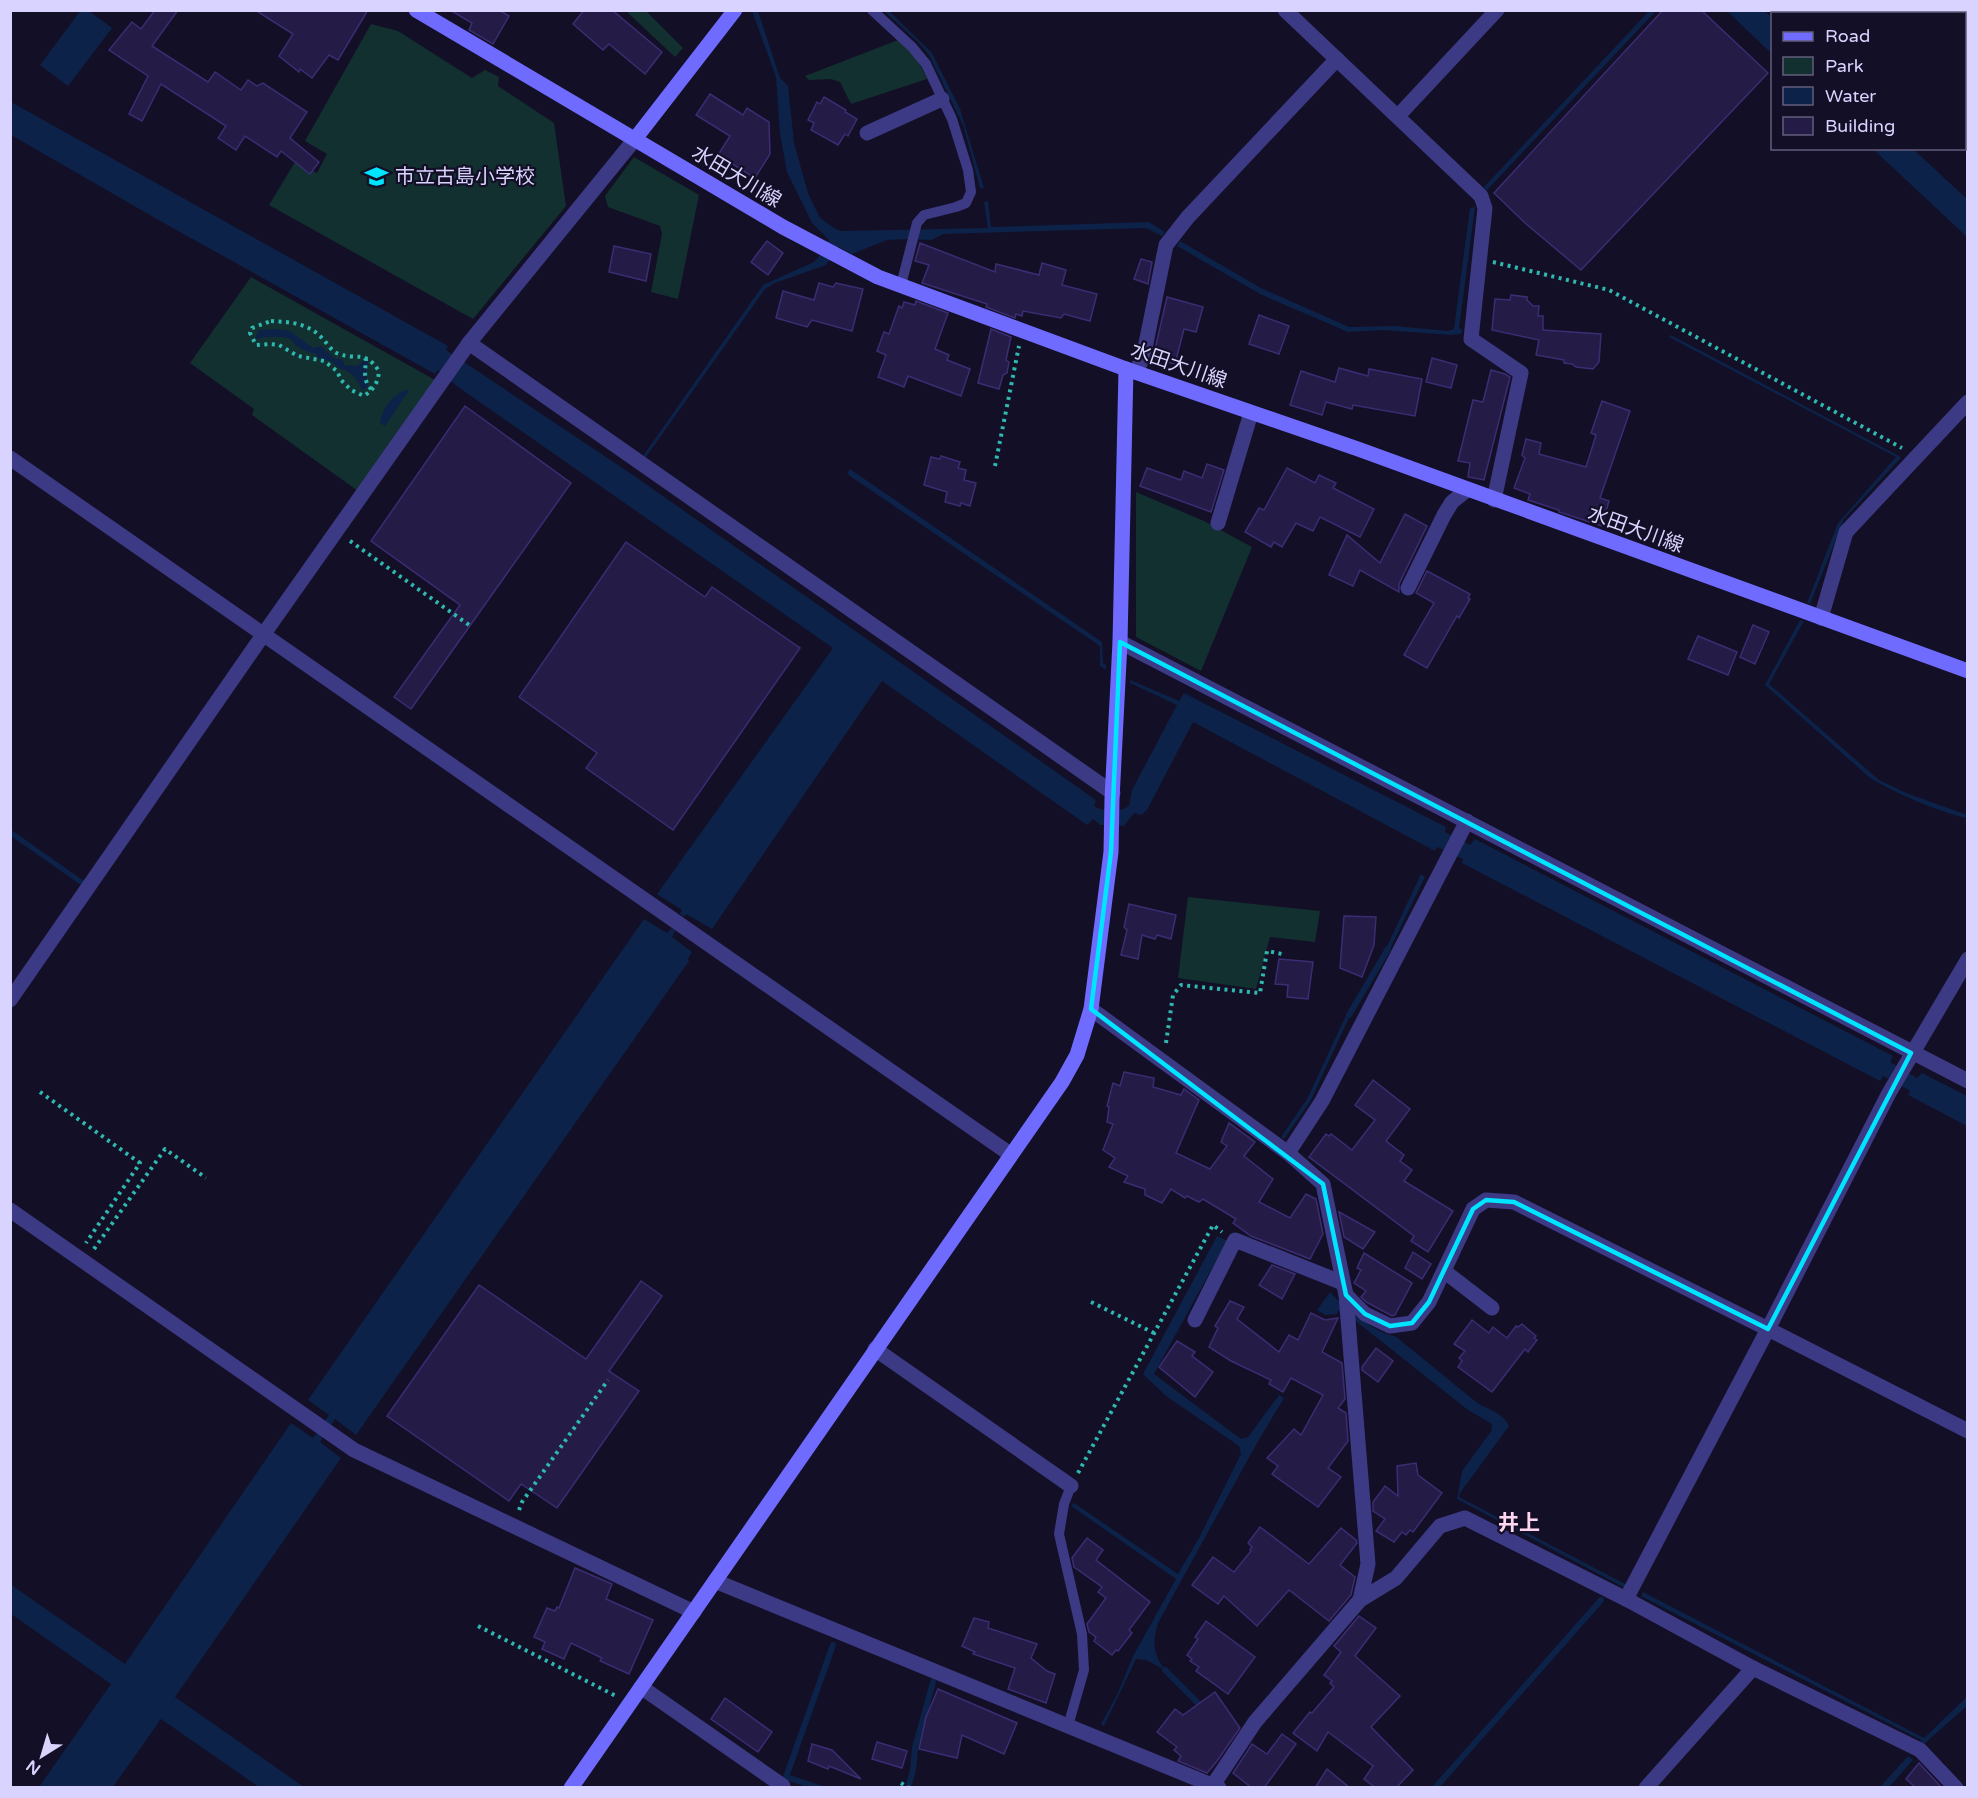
<svg xmlns="http://www.w3.org/2000/svg" width="1978" height="1798" font-family="'Varela Round','Noto Sans JP',sans-serif">
<style>
.green{fill:#12302f}
.water{fill:#0c2248}
.lines{fill:none;stroke-linecap:round;stroke-linejoin:round}
.stream{stroke:#0c2248;stroke-width:6}
.building{fill:#241b47;stroke:#3b2d73;stroke-width:1.5}
.path{stroke:#2fb8b0;stroke-width:4;stroke-dasharray:3 4.5;stroke-linecap:butt}
.lane{stroke:#3d3a85;stroke-width:10}
.street{stroke:#3d3a85;stroke-width:15}
.secondary{stroke:#6f6bff;stroke-width:15}
.marked{fill:none;stroke:#00e5ff;stroke-width:4.5;stroke-linejoin:round}
.labels{text-anchor:middle;stroke-width:4.5;stroke-linejoin:round;paint-order:stroke}
.poi-label{font-size:20px;fill:#d9d4ff;stroke:#130f26;text-anchor:start}
.street-label{font-size:20px;fill:#d9d4ff;stroke:#130f26}
.neighbourhood-label{font-size:21px;font-weight:bold;fill:#ffd6f0;stroke:#130f26}
</style>
<rect width="100%" height="100%" fill="#130f26"/>
<!-- green -->
<g class="green">
<polygon points="626,11 646,11 683,48 675,57"/>
<polygon points="1920,11 1967,11 1968,125 1965,128 1964,14 1917,13"/>
<polygon points="371,24 398,31 472,78 485,70 499,77 498,86 554,123 566,206 473,319 269,205 295,162 317,173 327,154 305,141"/>
<polygon points="898,40 918,60 927,79 851,104 840,82 831,79 809,80 805,76"/>
<polygon points="634,157 699,195 678,299 651,292 662,234 660,226 608,207 605,196"/>
<polygon points="251,277 435,380 358,491 252,415 254,409 190,363"/>
<polygon points="1136,492 1204,521 1252,547 1201,671 1136,637"/>
<polygon points="1188,897 1320,911 1315,942 1270,937 1256,989 1178,978"/>
</g>
<!-- water -->
<g class="water">
<polygon points="81,10 89,11 112,28 68,86 40,65"/>
<polygon points="752,11 758,11 780,78 788,86 794,143 808,193 820,218 834,228 841,231 988,228 984,202 988,201 991,227 1149,222 1165,232 1162,236 1146,228 944,234 931,240 905,239 887,240 852,254 839,247 826,265 775,283 765,289 646,457 643,456 763,285 814,262 823,252 829,240 812,223 787,172 780,134 776,77"/>
<polygon points="884,11 889,11 932,53 960,109 984,188 980,188 963,125 929,55 920,44"/>
<polygon points="1649,11 1656,11 1487,190 1484,187"/>
<polygon points="1727,11 1765,11 1772,18 1772,54"/>
<path d="M11,102l437,244 -2,4 187,125 463,325 -2,6c10,6 24,7 35,0l3,-16 45,-85 -47,-22v-3l49,21 5,-8 262,134 -1,5 25,13 5,-6 418,217 -3,6 27,16 5,-5 45,23v30l-59,-31 2,-4 -27,-15 -3,5 -418,-218 1,-4 -26,-12 -2,4 -242,-129 -46,88 -6,5 -7,-2 -10,13 -24,-1 -7,-6 -6,6 -205,-144 -170,248 -26,-15 -2,3 -4,-3 2,-4 -25,-16 176,-246 -375,-261 -20,-17 -3,4 -273,-152 -151,-87z"/>
<polygon points="1873,149 1913,149 1967,199 1967,237"/>
<polygon points="1475,207 1459,328 1462,330 1461,334 1452,335 1383,330 1348,332 1262,295 1177,246 1180,241 1261,288 1349,327 1395,326 1448,331 1454,329 1470,208"/>
<path d="M276,329l14,2 23,17 8,-2 14,13h7l2,3v3l13,1 8,-6 3,1 -2,16 2,10 -6,3c-3,-10 -12,-20 -22,-21l-9,-8 -13,-3 -2,-4 -15,-5 -8,-6 -1,-3 -8,-3h-19l-8,2 -2,-1 4,-8z"/>
<polygon points="1671,335 1901,457 1900,459 1844,519 1810,604 1807,603 1838,523 1896,457 1669,337"/>
<path d="M408,389v3l-23,34 -5,-3c3,-17 12,-28 28,-34z"/>
<polygon points="850,469 1102,642 1103,663 1106,665 1106,670 1100,666 1100,646 847,474"/>
<path d="M1800,620l4,1 -35,63 110,96 27,13 61,22v3c-26,-5 -75,-26 -98,-41l-104,-92z"/>
<polygon points="10,829 84,881 81,885 11,836"/>
<polygon points="1421,874 1425,877 1386,957 1383,955"/>
<polygon points="644,919 667,933 672,928 675,931 672,937 692,952 688,959 689,961 356,1435 335,1419 320,1442 341,1458 175,1697 304,1787 259,1787 161,1719 113,1787 39,1787 111,1684 11,1614 10,1584 125,1664 291,1423 313,1438 329,1415 308,1400"/>
<polygon points="1350,1007 1353,1009 1310,1102 1284,1139 1281,1137 1307,1099"/>
<path d="M1217,1236l10,5 -73,133 87,65 7,-2 31,-42 5,3 -27,45 -99,180c-6,20 -5,30 7,47l-19,-10 -10,-1 -32,67 -3,-2 16,-29 16,-39 43,-77 -105,-73 3,-3 104,71 21,-36 42,-84 -2,-8 -73,-50 -23,-22z"/>
<path d="M1330,1292c15,17 43,40 65,44l85,69c12,5 23,9 29,21l-49,67 -1,4 168,88 -2,3 -168,-89 5,-28 30,-41v-6l-24,-14 -111,-88 -19,-12 -1,4 -12,1 -8,-5z"/>
<polygon points="1643,1592 1924,1738 1967,1697 1967,1706 1924,1744 1921,1743 1921,1740 1641,1596"/>
<polygon points="1908,1756 1913,1760 1889,1787 1880,1787"/>
</g>
<g class="lines">
<!-- stream -->
<g class="stream">
<polyline points="1349,1015 1388,949"/>
<polyline points="1165,1670 1197,1702"/>
<polyline points="820,1788 786,1777 833,1645"/>
<polyline points="908,1788 913,1770 915,1748 933,1682"/>
<polyline points="1435,1788 1601,1600"/>
</g>
</g>
<!-- building -->
<g class="building">
<polygon points="155,10 178,10 152,46 208,82 215,72 241,90 248,80 257,86 263,83 307,112 290,138 319,162 310,174 281,151 277,157 245,136 236,150 218,138 226,126 161,84 142,121 129,114 148,76 109,50 132,22 141,29"/>
<polygon points="255,10 368,10 338,60 329,55 312,78 300,69 299,72 279,56 293,34"/>
<polygon points="450,10 499,10 509,16 493,44 469,30 472,23"/>
<polygon points="584,10 612,10 662,52 645,74 609,44 603,50 573,24"/>
<polygon points="1663,10 1701,10 1768,73 1581,270 1525,223 1494,193"/>
<polygon points="710,94 743,115 747,108 769,122 770,154 755,178 718,155 730,136 696,115"/>
<polygon points="824,97 846,110 845,112 857,119 848,136 845,134 838,145 811,130 814,123 808,120 817,102 820,104"/>
<polygon points="767,241 783,253 768,275 751,262"/>
<polygon points="920,243 995,272 996,264 1039,275 1042,263 1066,270 1062,285 1097,294 1090,321 1064,314 1061,318 1023,311 1022,316 1016,314 1015,318 986,307 987,304 922,283 929,265 915,261"/>
<polygon points="614,246 651,254 646,281 609,272"/>
<polygon points="1141,259 1152,262 1148,284 1134,279"/>
<polygon points="819,283 833,287 836,283 863,289 852,331 812,320 807,327 776,318 783,291 814,300"/>
<polygon points="1511,295 1527,297 1527,300 1533,306 1539,306 1538,316 1543,316 1543,330 1601,334 1599,362 1593,369 1576,367 1572,364 1564,363 1564,360 1536,355 1539,340 1492,330 1495,299 1510,300"/>
<polygon points="1167,297 1203,307 1196,332 1184,329 1175,364 1153,358"/>
<polygon points="916,301 948,313 935,349 949,355 947,360 970,369 961,396 908,376 904,387 878,377 886,355 877,351 884,332 889,334 899,306 902,308 904,302 915,305"/>
<polygon points="1259,315 1289,326 1279,354 1249,344"/>
<polygon points="991,329 1011,337 1006,360 1009,362 1007,373 1003,375 999,389 978,383"/>
<polygon points="1432,358 1457,365 1451,388 1426,382"/>
<polygon points="1339,368 1368,376 1369,369 1422,379 1415,416 1353,405 1352,409 1326,402 1322,415 1290,405 1301,371 1335,382"/>
<polygon points="1491,370 1505,374 1510,377 1484,480 1468,477 1470,463 1458,461 1473,400 1483,402"/>
<polygon points="1602,401 1630,411 1600,498 1609,501 1602,526 1559,512 1559,510 1528,500 1530,494 1514,488 1525,458 1522,455 1526,439 1541,443 1539,454 1586,467 1596,435 1591,433"/>
<polygon points="465,406 571,483 411,709 394,697 460,605 371,541"/>
<polygon points="941,456 960,462 958,468 966,470 964,480 976,483 970,506 961,503 960,506 945,502 947,492 924,485 931,457 940,459"/>
<polygon points="1207,464 1224,470 1211,512 1140,486 1147,468 1181,480 1184,471 1202,478"/>
<polygon points="1287,468 1315,483 1319,475 1336,483 1333,488 1374,509 1360,537 1320,517 1313,531 1296,523 1282,547 1274,542 1271,547 1245,532 1259,508 1264,510"/>
<polygon points="1405,514 1427,526 1399,584 1399,592 1360,570 1353,586 1329,575 1347,535 1380,563"/>
<polygon points="626,542 705,597 712,587 800,648 673,830 586,768 597,753 519,697"/>
<polygon points="1427,571 1470,594 1468,598 1470,599 1459,618 1457,616 1427,668 1404,655 1434,603 1416,593"/>
<polygon points="1753,625 1769,632 1755,664 1740,657"/>
<polygon points="1698,636 1737,652 1728,675 1688,659"/>
<polygon points="1129,904 1176,915 1171,939 1157,935 1155,939 1142,935 1138,959 1121,955 1127,930 1124,927"/>
<polygon points="1344,916 1376,917 1374,945 1362,977 1340,968"/>
<polygon points="1279,959 1313,962 1308,999 1287,997 1288,985 1275,984"/>
<polygon points="1124,1072 1154,1078 1153,1087 1181,1095 1184,1089 1199,1100 1176,1153 1210,1169 1227,1146 1221,1142 1229,1123 1255,1142 1244,1156 1273,1179 1259,1202 1290,1218 1306,1194 1316,1199 1323,1234 1310,1259 1251,1236 1233,1223 1236,1219 1203,1199 1199,1202 1187,1196 1185,1198 1171,1189 1162,1203 1145,1195 1145,1189 1124,1182 1128,1176 1109,1167 1115,1158 1103,1150 1113,1124 1107,1122 1109,1107 1107,1106 1113,1083 1120,1086"/>
<polygon points="1373,1080 1410,1109 1386,1141 1404,1155 1400,1161 1412,1170 1404,1181 1453,1211 1428,1252 1411,1241 1414,1236 1309,1157 1326,1134 1329,1136 1331,1134 1352,1150 1375,1120 1355,1105"/>
<polygon points="1339,1212 1375,1232 1363,1249 1344,1237"/>
<polygon points="1413,1252 1431,1264 1422,1279 1405,1268"/>
<polygon points="1364,1253 1412,1283 1395,1315 1392,1316 1366,1302 1361,1297 1366,1291 1354,1283 1361,1270 1357,1268"/>
<polygon points="1272,1265 1295,1274 1282,1299 1259,1285"/>
<polygon points="641,1281 662,1296 609,1371 639,1391 557,1508 521,1484 509,1501 387,1416 479,1285 586,1359"/>
<polygon points="1230,1301 1244,1307 1237,1319 1279,1352 1289,1335 1298,1340 1311,1313 1325,1320 1338,1318 1322,1352 1342,1363 1345,1399 1338,1408 1346,1413 1348,1441 1328,1468 1341,1477 1318,1507 1272,1474 1278,1466 1267,1458 1294,1429 1301,1435 1323,1395 1291,1378 1283,1392 1269,1384 1271,1380 1231,1361 1209,1347 1218,1328 1215,1326"/>
<polygon points="1472,1320 1489,1333 1493,1327 1507,1338 1516,1326 1518,1327 1522,1324 1536,1336 1534,1338 1537,1340 1528,1352 1525,1349 1492,1392 1458,1367 1462,1361 1459,1358 1465,1351 1454,1344"/>
<polygon points="1177,1341 1195,1352 1192,1356 1213,1372 1195,1397 1159,1367"/>
<polygon points="1376,1348 1393,1361 1378,1382 1362,1370 1362,1367"/>
<polygon points="1416,1463 1418,1475 1442,1493 1413,1532 1410,1530 1406,1535 1402,1532 1394,1542 1376,1531 1385,1519 1373,1511 1373,1502 1385,1486 1398,1496 1397,1466"/>
<polygon points="1260,1527 1309,1564 1341,1528 1356,1540 1357,1543 1340,1565 1355,1577 1351,1595 1329,1621 1289,1590 1257,1626 1224,1596 1218,1604 1192,1585 1213,1557 1234,1572 1251,1551 1250,1550 1252,1547 1248,1543"/>
<polygon points="1087,1538 1103,1550 1096,1560 1150,1602 1129,1630 1132,1633 1118,1651 1116,1650 1112,1655 1094,1641 1096,1637 1089,1632 1087,1624 1106,1598 1098,1592 1102,1587 1074,1567 1072,1558"/>
<polygon points="575,1568 612,1584 606,1599 653,1620 629,1674 600,1661 602,1658 571,1643 564,1659 542,1649 545,1642 534,1637 547,1608 555,1611 557,1607 559,1608"/>
<polygon points="1359,1616 1376,1628 1355,1656 1400,1696 1371,1727 1413,1770 1396,1788 1376,1788 1364,1779 1373,1766 1328,1732 1317,1751 1293,1733 1310,1712 1312,1713 1334,1687 1330,1683 1332,1681 1324,1675 1341,1652 1334,1646"/>
<polygon points="974,1618 989,1622 988,1628 1037,1644 1031,1658 1047,1671 1055,1674 1046,1703 1008,1689 1015,1668 973,1654 975,1652 962,1646"/>
<polygon points="1206,1621 1255,1657 1228,1694 1196,1671 1199,1667 1190,1661 1192,1659 1187,1655 1198,1639 1195,1637"/>
<polygon points="938,1689 1017,1723 1004,1754 962,1735 957,1758 919,1749 926,1717"/>
<polygon points="1215,1692 1240,1728 1217,1761 1207,1773 1178,1761 1181,1756 1174,1750 1177,1747 1157,1732 1175,1709 1183,1715"/>
<polygon points="725,1698 772,1732 758,1752 711,1719"/>
<polygon points="1282,1734 1296,1744 1264,1788 1252,1788 1233,1773 1252,1744 1267,1754"/>
<polygon points="877,1742 907,1751 902,1768 872,1759"/>
<polygon points="812,1744 832,1750 861,1779 829,1766 828,1769 808,1761"/>
<polygon points="1919,1763 1942,1788 1916,1788 1906,1779"/>
<polygon points="1327,1769 1350,1788 1315,1788"/>
</g>
<g class="lines">
<!-- path -->
<g class="path">
<polyline points="1493,262 1609,290 1902,448"/>
<path d="M271,321c19,1 37,2 51,17 5,5 10,14 17,16 19,7 25,-5 40,17 -1,12 -5,18 -15,25l-13,-6 -10,-10 -4,-9 -13,-10 -26,-5 -19,-11 -9,-1 -14,1 -6,-12 2,-5z"/>
<path d="M365,358l1,2c-1,13 -3,21 6,30"/>
<polyline points="995,466 1019,346"/>
<polyline points="350,541 472,627"/>
<polyline points="1166,1043 1173,995 1181,985 1260,993 1267,951 1282,954"/>
<polyline points="40,1092 140,1163 86,1243"/>
<polyline points="94,1249 165,1149 206,1178"/>
<polyline points="1091,1302 1154,1333"/>
<polyline points="1078,1473 1213,1225 1222,1232"/>
<polyline points="519,1510 522,1502 608,1380"/>
<polyline points="478,1626 616,1696"/>
<polyline points="901,1783 909,1788"/>
</g>
<!-- lane -->
<g class="lane">
<polyline points="872,10 912,47 926,64 952,119 968,170 971,192 966,203 956,207 924,215 917,223 901,285"/>
<polyline points="1068,1726 1084,1670 1082,1634 1059,1534 1064,1504 1071,1486"/>
</g>
<!-- street -->
<g class="street">
<polyline points="1285,10 1481,196 1485,208 1471,339 1521,373 1494,500"/>
<polyline points="1398,116 1497,10"/>
<polyline points="867,133 942,99"/>
<polyline points="469,343 1113,793"/>
<polyline points="1135,372 1143,358 1166,245 1188,217 1337,59"/>
<polyline points="10,458 1010,1154"/>
<polyline points="1218,523 1251,413"/>
<polyline points="1408,588 1444,515 1452,502 1467,490"/>
<polyline points="1821,618 1846,532 1968,402"/>
<polyline points="1120,642 1968,1081"/>
<polyline points="10,1000 263,635 469,343 635,139"/>
<polyline points="1091,1009 1288,1153 1323,1184 1346,1295 1368,1564 1360,1600"/>
<polyline points="1288,1153 1322,1101 1467,821"/>
<polyline points="10,1210 354,1450 694,1612"/>
<polyline points="1444,1271 1492,1308"/>
<polyline points="1346,1295 1365,1314 1390,1326 1412,1323 1429,1302 1473,1209 1486,1200 1514,1202 1768,1329 1968,1431"/>
<polyline points="1195,1320 1235,1240 1343,1283"/>
<polyline points="875,1349 1071,1486"/>
<polyline points="715,1581 1219,1788"/>
<polyline points="1626,1599 1768,1329 1889,1093 1968,959"/>
<polyline points="641,1687 783,1786"/>
<polyline points="1211,1788 1255,1722 1360,1600 1396,1578 1440,1526 1465,1518 1626,1599 1753,1668 1920,1750 1956,1788"/>
<polyline points="1646,1788 1753,1668"/>
</g>
<!-- secondary -->
<g class="secondary">
<polyline points="416,10 783,227 878,277 1126,369 1358,449 1968,671"/>
<polyline points="635,139 735,10"/>
<polyline points="571,1788 1062,1082 1077,1055 1091,1009 1111,852 1112,799 1120,642 1126,369"/>
</g>
</g>
<!-- marked area -->
<path class="marked" d="M1120,642l791,411 -143,276 -254,-127 -28,-2 -13,9 -44,93 -17,21 -22,3 -25,-12 -19,-19 -23,-111 -232,-175 20,-157z"/>
<!-- icons -->
<defs>
<symbol id="school-bare" viewBox="-9 -9 18 18"><path d="M0-5L7-2L0 1L-7-2ZM-4 1L0 2.5L4 1V4Q0 6-4 4Z" fill="#00e5ff" stroke="#130f26" stroke-width="2.5" paint-order="stroke"/></symbol>
</defs>
<g fill-rule="evenodd">
<use href="#school-bare" x="360" y="160" width="33" height="33"/>
</g>
<g class="labels">
<!-- poi labels -->
<g class="poi-label">
<text x="395" y="183">市立古島小学校</text>
</g>
<!-- street labels -->
<g class="street-label">
<text transform="translate(737 176) rotate(31)" y="7">水田大川線</text>
<text transform="translate(1179 365) rotate(19)" y="7">水田大川線</text>
<text transform="translate(1636 529) rotate(20)" y="7">水田大川線</text>
</g>
<!-- neighbourhood labels -->
<g class="neighbourhood-label">
<text x="1519" y="1530">井上</text>
</g>
</g>
<!-- border -->
<rect width="1978" height="1798" fill="none" stroke="#d9d4ff" stroke-width="24"/>
<!-- legend -->
<rect x="1771" y="12" width="195" height="138" fill="#130f26" stroke="#625e7d" stroke-width="1.5"/>
<rect x="1783" y="32" width="30" height="9" fill="#6f6bff" stroke="#625e7d" stroke-width="1.5"/>
<text x="1825" y="42" font-size="18" fill="#d9d4ff">Road</text>
<rect x="1783" y="57" width="30" height="18" fill="#12302f" stroke="#625e7d" stroke-width="1.5"/>
<text x="1825" y="72" font-size="18" fill="#d9d4ff">Park</text>
<rect x="1783" y="87" width="30" height="18" fill="#0c2248" stroke="#625e7d" stroke-width="1.5"/>
<text x="1825" y="102" font-size="18" fill="#d9d4ff">Water</text>
<rect x="1783" y="117" width="30" height="18" fill="#241b47" stroke="#625e7d" stroke-width="1.5"/>
<text x="1825" y="132" font-size="18" fill="#d9d4ff">Building</text>
<!-- north arrow -->
<g transform="translate(42 1756) rotate(217)" stroke="#130f26" stroke-width="4.5" paint-order="stroke">
<path d="M0-4.5L10 22L0 15L-10 22Z" fill="#d9d4ff"/>
<text y="-9" font-size="16" font-weight="bold" text-anchor="middle" fill="#d9d4ff">N</text>
</g>
</svg>
